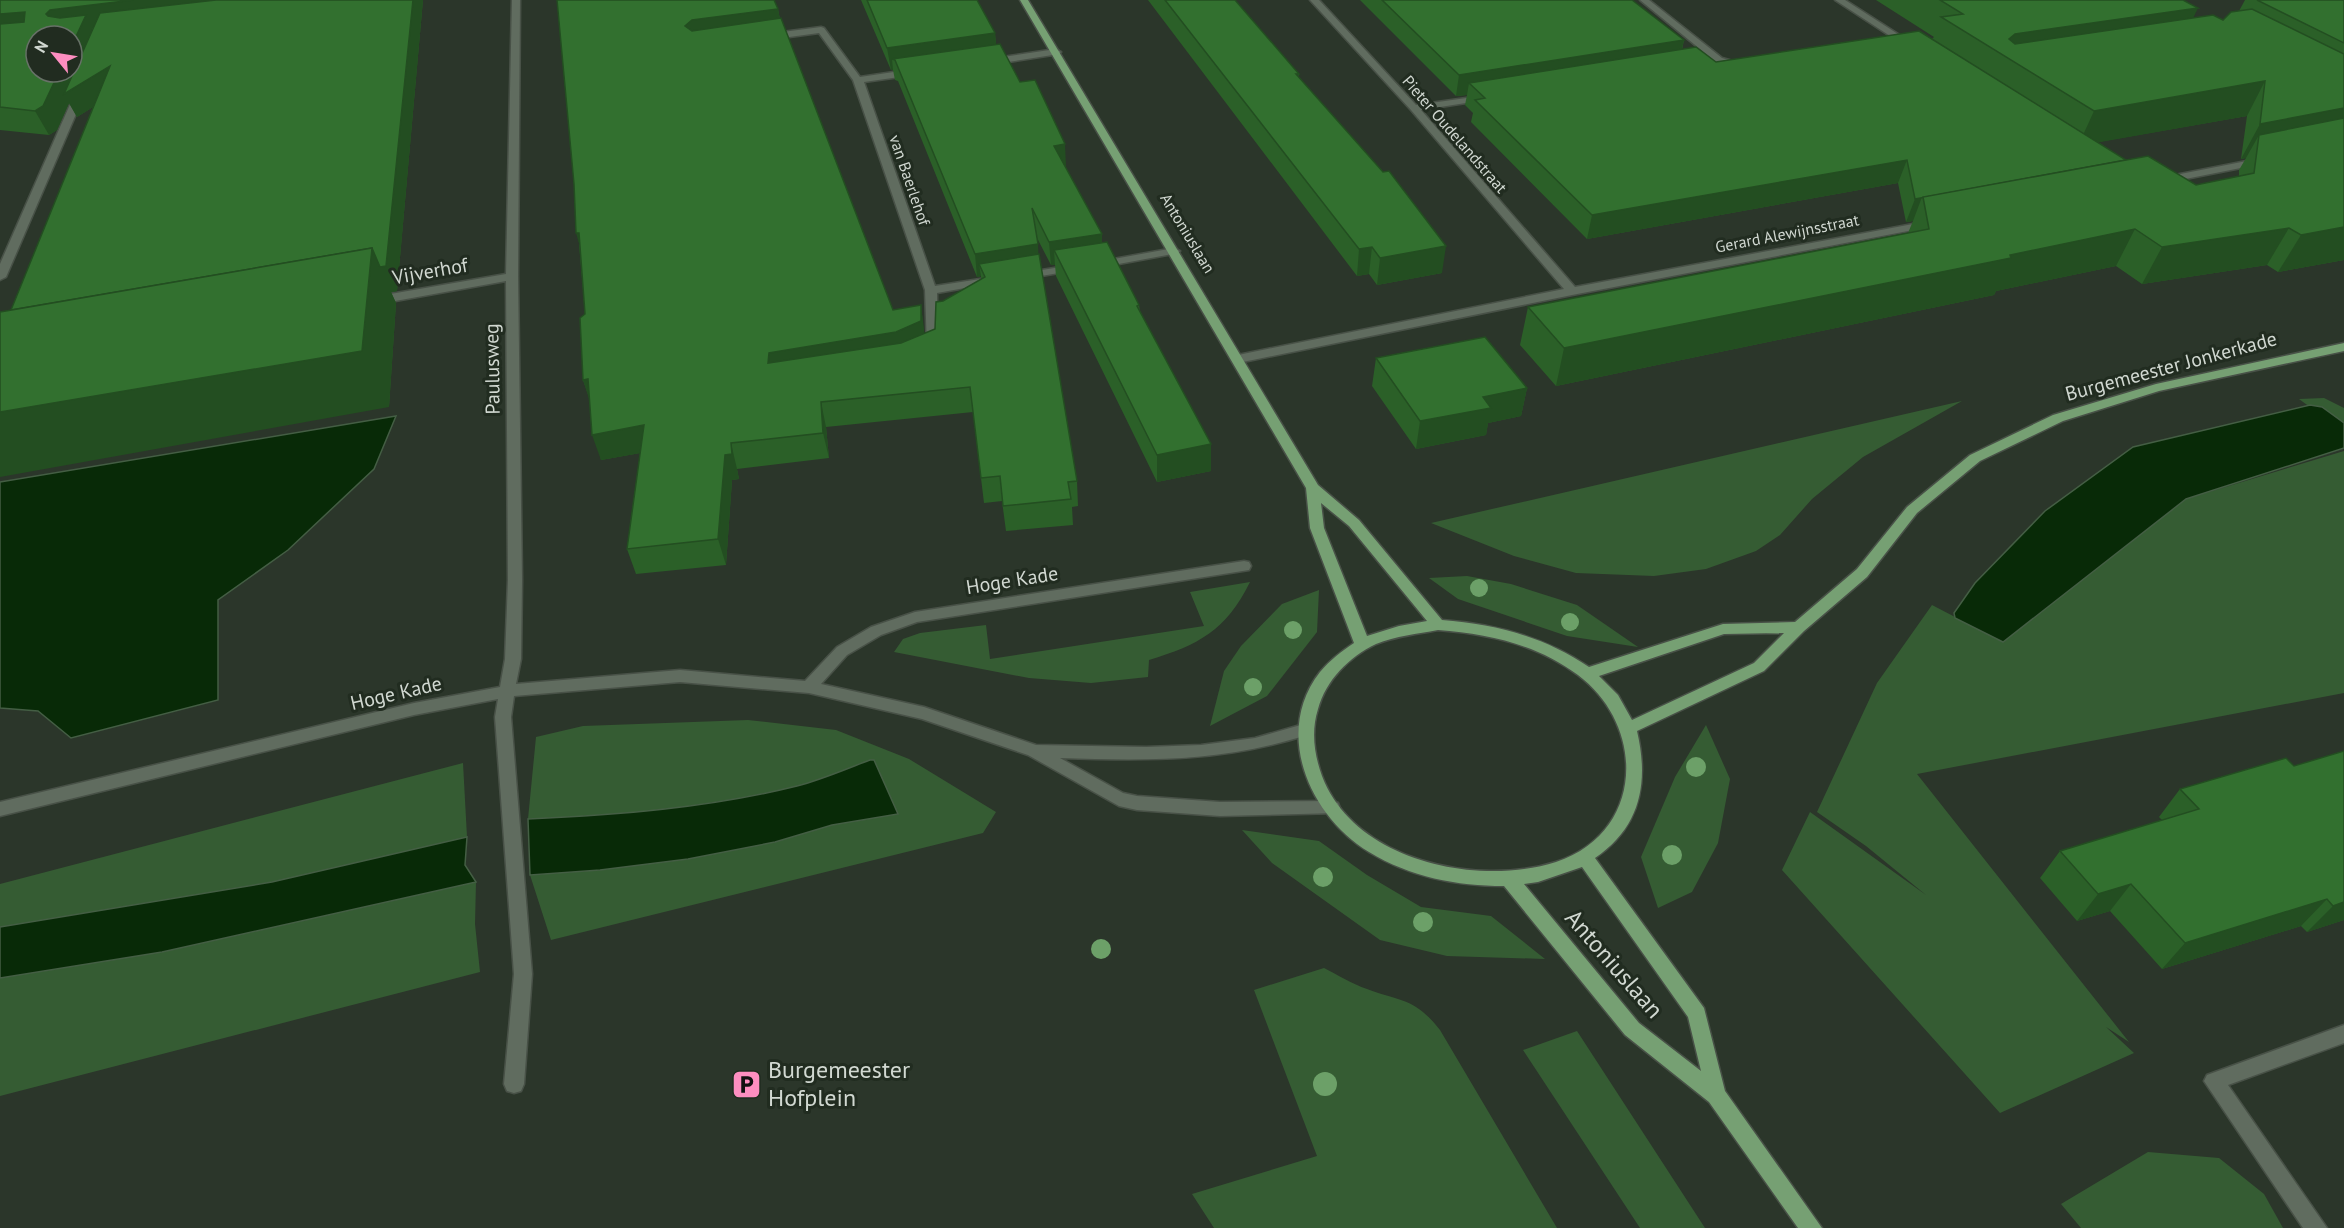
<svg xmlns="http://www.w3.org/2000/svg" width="2344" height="1228" font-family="'PT Sans',sans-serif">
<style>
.green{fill:#355c33}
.water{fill:#082a07;stroke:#445e44;stroke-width:1.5}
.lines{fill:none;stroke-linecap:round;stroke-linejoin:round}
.minor-casing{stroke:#485147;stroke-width:3}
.major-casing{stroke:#485147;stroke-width:3}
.minor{fill:#606c5f;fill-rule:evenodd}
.major{fill:#76a073;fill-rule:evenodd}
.tree{fill:#6ca068}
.wall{fill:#2b6028;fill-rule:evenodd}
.shaded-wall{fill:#234e21}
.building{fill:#32702f;stroke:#234e21;stroke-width:1.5}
.labels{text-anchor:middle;stroke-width:6;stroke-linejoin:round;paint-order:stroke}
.far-street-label{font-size:16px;fill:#d1d8d1;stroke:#212c20}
.street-label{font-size:20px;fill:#d1d8d1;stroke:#212c20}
.near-street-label{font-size:24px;fill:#d1d8d1;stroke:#212c20}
.near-poi-label{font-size:24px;fill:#d1d8d1;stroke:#212c20;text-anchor:start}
</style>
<rect width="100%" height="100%" fill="#2b362a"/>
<!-- green -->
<g class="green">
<polygon points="2324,398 2344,408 2344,432 2299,399"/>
<polygon points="1962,401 1863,457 1812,499 1780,535 1756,551 1706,569 1654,576 1576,573 1514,556 1431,523"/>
<polygon points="2344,451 2344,693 1917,774 2129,1042 2106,1027 2134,1053 2000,1113 1782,870 1810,812 1926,895 1866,846 1817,812 1877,683 1932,605 2003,642 2186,499"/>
<polygon points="1467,576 1511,584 1577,605 1638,647 1567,636 1458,599 1429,578"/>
<path d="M1250,582c-24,49 -52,63 -101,78l-1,17 -57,6 -62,-5 -135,-26 9,-13 17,-6 66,-8 4,34 214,-33 -14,-34z"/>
<polygon points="1319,590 1317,632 1267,696 1210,726 1224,671 1241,646 1282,604"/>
<path d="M748,720l88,10 73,29 87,53 -13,21 -432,107 -21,-65 70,-5 88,-11 87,-17 57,-17 65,-11 -27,-54c-24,9 -48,20 -73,26 -88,22 -180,29 -269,33l8,-82 47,-11z"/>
<polygon points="1706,725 1730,779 1718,843 1692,892 1658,908 1641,857 1675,777"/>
<polygon points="463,763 467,837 272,882 0,927 0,884"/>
<polygon points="1242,830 1319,841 1367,875 1421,907 1491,916 1545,959 1447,956 1380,940 1272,863"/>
<polygon points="476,882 475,924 480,972 0,1096 0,978 162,952"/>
<path d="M1324,968c14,7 28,16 43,21 35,13 48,9 73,41l117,198h-343l-22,-34 125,-38 -63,-166z"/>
<polygon points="1577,1031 1705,1228 1640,1228 1523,1050"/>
<polygon points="2148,1152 2219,1158 2264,1194 2283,1228 2081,1228 2061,1204"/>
</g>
<!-- water -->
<g class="water">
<polygon points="2310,405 2322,407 2344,423 2344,448 2186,499 2003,642 1955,618 1954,613 1975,583 2045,511 2133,447"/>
<polygon points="396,416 374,469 288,550 218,600 218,700 71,738 38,711 0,708 0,482"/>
<path d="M870,760h4l24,54 -66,11 -57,17 -87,17 -88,11 -70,5 -2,-56c89,-4 181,-11 269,-33 24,-6 49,-17 73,-26z"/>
<polygon points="467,837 465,865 476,882 162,952 0,978 0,927 272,882"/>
</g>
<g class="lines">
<defs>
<g id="minor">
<path d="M512,0h8l-2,276 4,304 -1,79 -5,25 164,-14 125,11 32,-34 34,-20 44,-15 329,-51 5,1 2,4 -2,4 -332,52 -36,13 -34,20 -26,29 103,23 112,38 110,2 55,-2 54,-7 49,-14 6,2 2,4 -2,4c-86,28 -161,27 -250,24l63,35 14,3 83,6 112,-1 6,2 2,5 -2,5 -118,3 -83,-6 -18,-4 -91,-51 -106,-36 -113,-26 -129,-11 -166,14 -3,21 21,257 -8,110 -3,7 -7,2 -7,-2 -3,-7 10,-110 -19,-257 3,-18 -84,16 -414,101v-14l414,-99 86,-16 5,-28 3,-79 -2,-299 -133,24 -6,-4 6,-4 133,-23z"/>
<polygon points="1310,0 1319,0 1416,105 1488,95 1488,99 1485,100 1421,110 1575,287 1929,221 1935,224 1929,227 1572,295 1238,363 1234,362 1234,356 1238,355 1564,289 1411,110"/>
<polygon points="1640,0 1649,0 1722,58 1747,65 1742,68 1716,62"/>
<polygon points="1835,0 1845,0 1915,45 1907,47"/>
<polygon points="821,27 824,28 860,77 914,69 919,72 914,75 864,82 935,286 993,277 999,280 993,283 937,293 937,351 929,351 927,348 925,290 853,80 819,33 767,40 762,37 767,34"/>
<polygon points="1056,49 1061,52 1059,54 989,65 984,62 989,59"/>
<polygon points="80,90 85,93 6,277 0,280 0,264 75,93"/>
<polygon points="2262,158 2266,159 2266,163 2165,183 2160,180 2165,177"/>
<polygon points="1174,248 1180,251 1178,253 1097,268 1091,265 1097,262"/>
<polygon points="1073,265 1079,268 1077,270 1023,279 1017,276 1023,273"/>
<polygon points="2344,1025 2344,1043 2228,1085 2327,1228 2303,1228 2204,1081 2207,1075"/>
</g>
<path id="major" d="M1020,0h8l290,485 41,35 83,100c54,4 103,17 147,47l134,-43 72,-2 62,-53 50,-62 63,-52 83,-40 103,-31 188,-41v8l-185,40 -96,30 -83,40 -63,52 -50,64 -63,54 -40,40 -127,60c12,51 4,96 -42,127l109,150 21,83 97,137h-24l-89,-126 -84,-67 -121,-149c-47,0 -94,-9 -135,-34 -60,-36 -96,-120 -49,-180 10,-12 22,-21 34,-29l-44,-115 -4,-40zM1321,503l28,23 78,95 -28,5 -32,10 -43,-108zM1438,630c51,4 98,14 140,45 69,52 66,158 -22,187 -79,25 -202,-1 -234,-86 -8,-22 -11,-45 -4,-67 8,-29 31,-52 58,-65 20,-8 41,-10 62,-14zM1784,633l-30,30 -122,57 -14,-25 -19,-19 125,-42zM1582,867l106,150 13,54 -62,-48 -115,-139 14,-2z"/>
</defs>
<!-- minor casing -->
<use href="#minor" class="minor-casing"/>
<!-- major casing -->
<use href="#major" class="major-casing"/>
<!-- minor -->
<use href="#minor" class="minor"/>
<!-- major -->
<use href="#major" class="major"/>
</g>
<!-- trees -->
<g class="tree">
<circle cx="1479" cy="588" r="9"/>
<circle cx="1570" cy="622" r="9"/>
<circle cx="1293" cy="630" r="9"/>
<circle cx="1253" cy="687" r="9"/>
<circle cx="1696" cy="767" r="10"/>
<circle cx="1672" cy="855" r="10"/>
<circle cx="1323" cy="877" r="10"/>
<circle cx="1423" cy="922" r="10"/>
<circle cx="1101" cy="949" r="10"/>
<circle cx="1325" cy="1084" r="12"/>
</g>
<!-- wall -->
<g class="wall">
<polygon points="0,0 423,0 397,291 391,292 396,303 389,407 11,310 93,107 77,117 69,103 57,130 49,135 0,130"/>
<polygon points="861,0 977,0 995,33 996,45 1020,82 1066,167 1065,167 1102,234 1102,242 1139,305 1140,311 1211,471 1157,482 1056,276 1055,265 1051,265 1036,236 1038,254 1077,481 1078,506 1072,507 1073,525 1006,531 1002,501 984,503 973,412 826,427 829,458 737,469 739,479 732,480 726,565 636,574 627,549 640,453 601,460 590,400 583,380 585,314 574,184 778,9 780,19 893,310 921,305 924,334 935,329 943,301 981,279 981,276 977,277 898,81 895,80 893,70 891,70"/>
<polygon points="1148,0 1235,0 1299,74 1298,77 1442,273 1377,285 1369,274 1357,276"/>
<path d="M1360,0h272l52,40 -2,10 34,12 216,-23 2,-2 -58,-37h307l10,18 30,2 16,-9 6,-11h99v260l-66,12 -11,-7 -125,19 -26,-18 -120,25 -2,4 -438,91 -36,-41 8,-38 380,-74 5,-12 -7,1 -8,-39 -311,56 -116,-117 2,-9 -8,-8 2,-10 -11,1zM2247,116l-6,43 5,-1 -7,12v6l-43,9 -70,-25 -28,-18z"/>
<polygon points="1376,358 1527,388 1521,416 1488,423 1486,435 1416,449 1372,386"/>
<polygon points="2344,751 2344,920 2307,932 2301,926 2162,969 2110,911 2077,921 2040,878 2060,851 2162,820 2159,817 2180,789 2294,766"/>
</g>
<!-- shaded-wall -->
<g class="shaded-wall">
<polygon points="133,0 333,0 92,28 110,66 122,89 77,117 69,103 57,130 49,135 35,111 59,72 72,72 72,45 46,14 50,10"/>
<polygon points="413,0 423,0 397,291 391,292 396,303 389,407 0,477 0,412 372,248"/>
<polygon points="2198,8 2182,41 2019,65 2009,39 2015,34"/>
<polygon points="778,9 782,30 697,42 685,26 692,20"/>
<polygon points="25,12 38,34 0,38 0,14"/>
<polygon points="995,33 997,55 892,59 893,70 891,70 887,48"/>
<polygon points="1684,40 1679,61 1469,83 1467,95 1456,96 1459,75"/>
<polygon points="2265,81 2247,116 2078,146 2094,111"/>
<polygon points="2344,108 2344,138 2259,135 2246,158 2241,159 2260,124"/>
<polygon points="1065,144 1066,167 1055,168 1054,146"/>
<polygon points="1907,160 1898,183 1587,239 1592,215"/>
<polygon points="1922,197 1913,221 1906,222 1915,199"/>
<polygon points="2344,227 2344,260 2278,272 2301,235"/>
<polygon points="2289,228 2267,265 2142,284 2162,247"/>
<polygon points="2135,229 2116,266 1996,291 1994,295 1556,386 1564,348"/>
<polygon points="576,233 579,233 583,257"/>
<polygon points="1102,234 1102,257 1054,250 1055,265 1051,265 1049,242"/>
<polygon points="1038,244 1039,267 979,264 981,276 977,277 975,254"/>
<polygon points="1446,246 1442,273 1377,285 1380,258"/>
<polygon points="1372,247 1369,274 1357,276 1359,249"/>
<polygon points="921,305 924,329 925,346 768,363 769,353"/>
<polygon points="588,379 591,405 583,380"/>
<polygon points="1527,388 1521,416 1488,423 1486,435 1416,449 1420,421 1483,397"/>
<polygon points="821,402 826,427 829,458 823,433"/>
<polygon points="644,425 652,451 601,460 592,435"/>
<polygon points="731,443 737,469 739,479 732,480 726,565 718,539 725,455"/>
<polygon points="1211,444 1211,471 1157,482 1157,455"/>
<polygon points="2131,884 2110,911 2077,921 2098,894"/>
<polygon points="2327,899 2301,926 2162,969 2185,943"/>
<polygon points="2344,902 2344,920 2307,932 2333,906"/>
</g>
<!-- building -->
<g class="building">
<polygon points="0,0 133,0 50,10 46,14 48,16 60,18 86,15 72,45 72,36 36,36 36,72 59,72 43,106 35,111 0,107 0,24 24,22 25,12 0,14"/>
<polygon points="216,0 413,0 386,266 380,267 372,248 11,310 110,66 64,94 100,13"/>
<polygon points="557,0 774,0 778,9 692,20 685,26 692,31 781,18 893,310 921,305 921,321 896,332 769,353 768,363 901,343 935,329 936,302 943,301 985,277 979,264 1039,254 1077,481 1068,482 1071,499 1003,506 1000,476 981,478 970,387 821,402 823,433 731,443 732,454 725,455 718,539 627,549 644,425 592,435 588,379 583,380 580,318 585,314 579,233 576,233 574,184"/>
<polygon points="867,0 977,0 995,33 887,48"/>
<polygon points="1165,0 1235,0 1299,74 1296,74 1383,172 1389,171 1446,246 1380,258 1372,247 1359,249"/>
<polygon points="1382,0 1632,0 1684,40 1459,75"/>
<polygon points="1940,0 2183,0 2198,8 2015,34 2009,39 2015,44 2213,15 2223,20 2231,12 2252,9 2344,54 2344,108 2260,124 2265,81 2094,111 1941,17 1963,14"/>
<polygon points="2257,0 2344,0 2344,43"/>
<polygon points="1919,31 2126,160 1915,199 1907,160 1592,215 1475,100 1485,98 1469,83 1696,47 1716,62"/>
<polygon points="1000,44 1020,82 1035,80 1065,144 1054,146 1102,234 1049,242 1032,208 1038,244 975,254 895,60 892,59"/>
<polygon points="2344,118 2344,227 2301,235 2289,228 2162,247 2135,229 2010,255 2011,258 1564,348 1528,307 1929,229 1923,197 2148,156 2196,185 2254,173 2259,135"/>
<polygon points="1107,242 1139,305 1137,306 1211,444 1157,455 1054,250"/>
<polygon points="372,248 362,351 0,412 0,312"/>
<polygon points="1485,337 1527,388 1483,397 1491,408 1420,421 1376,358"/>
<polygon points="2344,751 2344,902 2333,906 2327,899 2185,943 2131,884 2098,894 2060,851 2199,809 2180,789 2286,758 2294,766"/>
</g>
<!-- icons -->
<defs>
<symbol id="parking-square" viewBox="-11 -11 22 22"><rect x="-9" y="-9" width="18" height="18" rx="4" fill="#fd8ec0" stroke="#212c20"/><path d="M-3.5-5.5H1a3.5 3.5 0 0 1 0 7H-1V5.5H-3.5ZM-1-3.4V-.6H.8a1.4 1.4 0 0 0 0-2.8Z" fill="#111"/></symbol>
</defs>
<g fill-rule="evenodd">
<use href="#parking-square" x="730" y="1068" width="33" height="33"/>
</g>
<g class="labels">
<!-- far-street labels -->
<g class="far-street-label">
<text transform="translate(1455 134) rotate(49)" y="6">Pieter Oudelandstraat</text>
<text transform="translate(910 180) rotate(71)" y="6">van Baerlehof</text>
<text transform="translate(1188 233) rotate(59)" y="6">Antoniuslaan</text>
<text transform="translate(1787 233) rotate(-11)" y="6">Gerard Alewijnsstraat</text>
</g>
<!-- street labels -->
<g class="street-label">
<text transform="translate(430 271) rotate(-10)" y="7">Vijverhof</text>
<text transform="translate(2171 366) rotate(-15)" y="7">Burgemeester Jonkerkade</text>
<text transform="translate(492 369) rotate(-91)" y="7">Paulusweg</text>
<text transform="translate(1012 580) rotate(-9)" y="7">Hoge Kade</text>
<text transform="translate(396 693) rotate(-13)" y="7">Hoge Kade</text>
</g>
<!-- near-street labels -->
<g class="near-street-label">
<text transform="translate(1614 964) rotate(49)" y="8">Antoniuslaan</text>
</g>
<!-- near-poi labels -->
<g class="near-poi-label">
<text x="768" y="1078">Burgemeester<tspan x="768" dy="28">Hofplein</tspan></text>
</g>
</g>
<!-- north arrow -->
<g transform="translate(54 54) rotate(300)"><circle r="28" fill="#212c20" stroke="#677167" stroke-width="1.5"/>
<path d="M0-4.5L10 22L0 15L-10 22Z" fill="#fd8ec0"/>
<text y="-9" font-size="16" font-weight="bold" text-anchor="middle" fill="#d1d8d1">N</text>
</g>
</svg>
